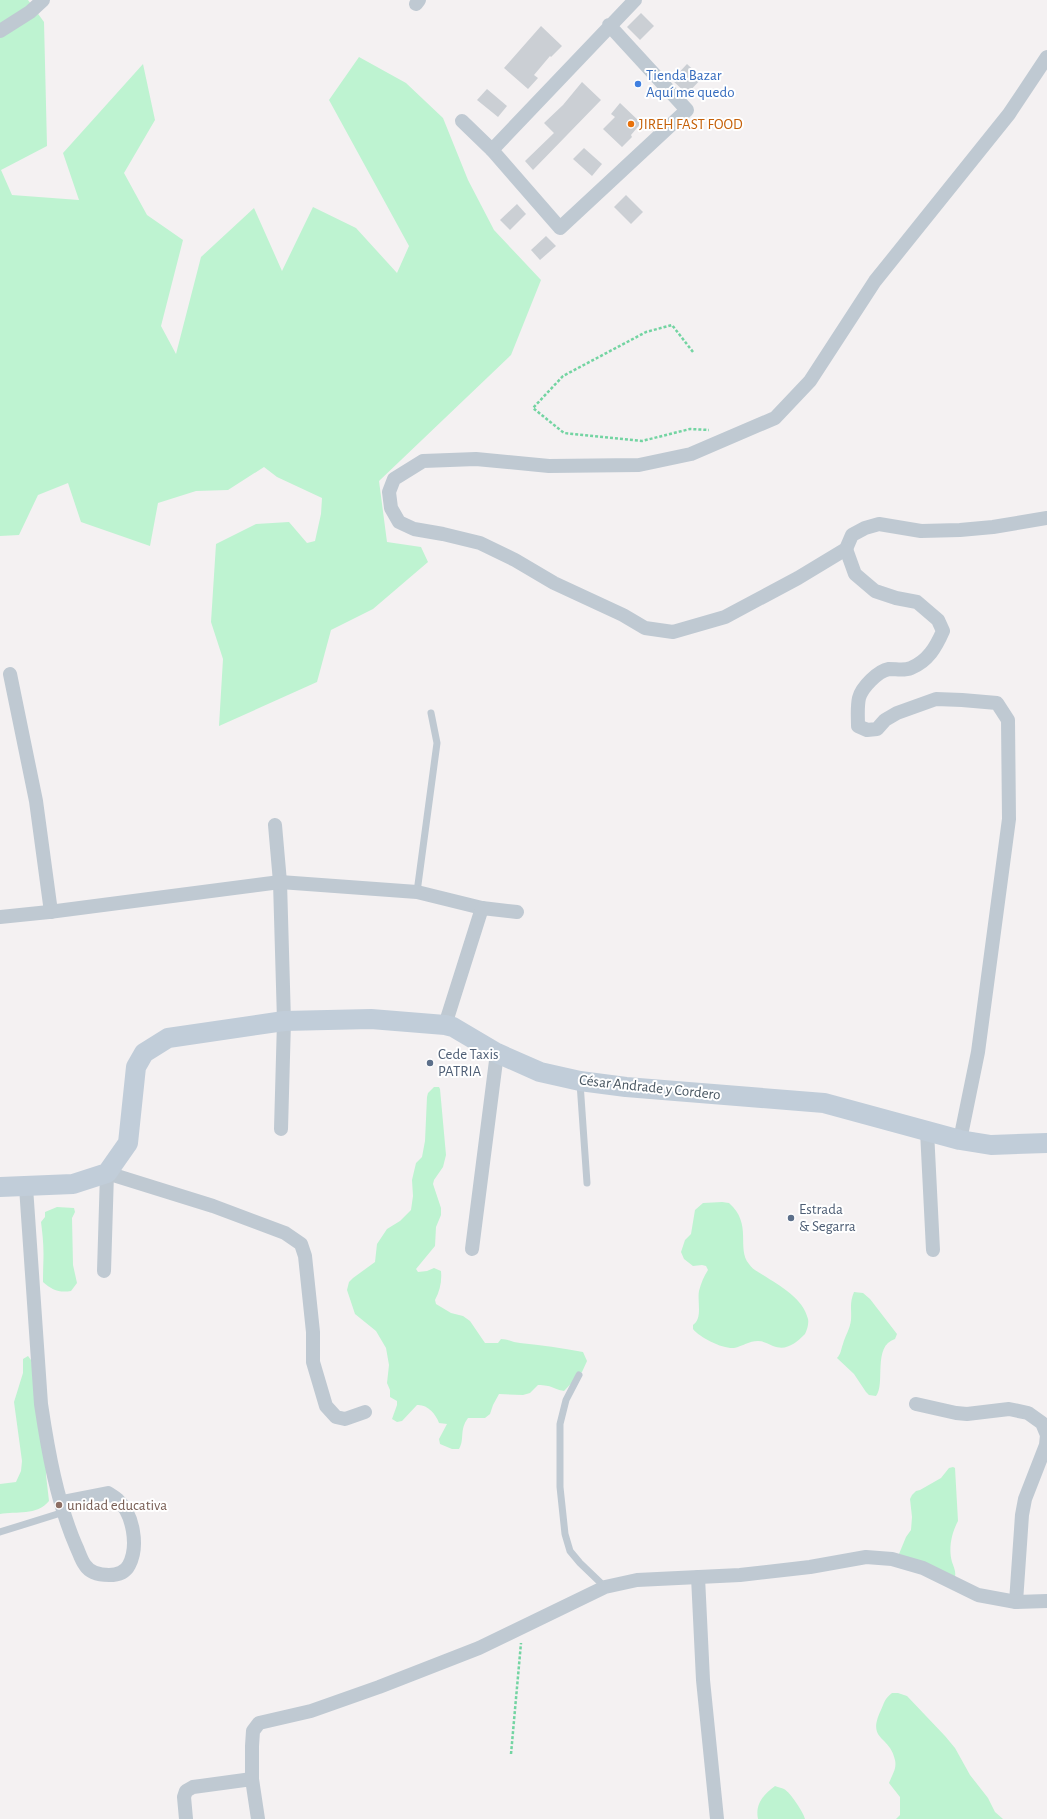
<svg xmlns="http://www.w3.org/2000/svg" width="1047" height="1819" font-family="'Alegreya Sans',sans-serif">
<style>
.green{fill:#bef3d1}
.building{fill:#cbcfd4}
.lines{fill:none;stroke-linecap:round;stroke-linejoin:round}
.path{stroke:#73d4a2;stroke-width:2.5;stroke-dasharray:3 2;stroke-linecap:butt}
.lane{stroke:#bfc9d2;stroke-width:7}
.street{stroke:#bfc9d2;stroke-width:14}
.secondary{stroke:#c1cdd9;stroke-width:20}
.shop-dot{fill:#3f7fe0;stroke:#fff;stroke-width:1.5}
.food-dot{fill:#e8710a;stroke:#fff;stroke-width:1.5}
.service-dot{fill:#5c6f8a;stroke:#fff;stroke-width:1.5}
.education-dot{fill:#8d6e63;stroke:#fff;stroke-width:1.5}
.labels{text-anchor:middle;stroke-width:4;stroke-linejoin:round;paint-order:stroke}
.shop-label{font-size:15px;fill:#366cbe;stroke:#fff;text-anchor:start}
.food-label{font-size:15px;fill:#c56008;stroke:#fff;text-anchor:start}
.service-label{font-size:15px;fill:#4e5e75;stroke:#fff;text-anchor:start}
.street-label{font-size:15px;fill:#485661;stroke:#fff}
.education-label{font-size:15px;fill:#785e54;stroke:#fff;text-anchor:start}
</style>
<rect width="100%" height="100%" fill="#f4f1f2"/>
<!-- green -->
<g class="green">
<polygon points="0,0 28,0 44,22 47,146 1,170 12,195 79,200 63,153 143,64 155,120 124,173 147,215 183,240 161,326 176,354 201,257 254,208 282,271 313,207 356,228 397,273 409,246 329,100 359,57 406,83 443,118 468,180 494,230 541,280 511,355 379,481 387,542 421,547 428,562 373,609 331,630 317,682 219,726 223,659 211,622 216,544 256,524 289,522 307,543 315,541 321,514 322,498 277,477 264,467 228,490 196,491 158,503 150,546 81,522 68,483 38,495 19,535 0,536"/>
<path d="M434,1087h5l1,2 6,66 -3,12 -9,13 -1,4 8,24v7l-5,12 -1,19 -19,23 2,3 9,-1 7,-3 7,3c1,10 -1,20 -6,29l1,4 15,9 12,3 7,5 15,22h13l3,-4c7,0 13,4 19,4 21,2 42,5 63,9l4,9 -5,11 -18,19c-11,-2 -12,-6 -26,-6l-8,8 -7,2 -24,-1 -6,11 -3,9 -5,4h-17c-9,12 -3,21 -9,31h-7l-12,-5 -1,-5 8,-15 -8,-1c-3,-9 -12,-19 -22,-18l-15,16 -5,1 -5,-3 5,-14v-4l-7,-4v-7l-3,-7 2,-18 -3,-17 -10,-17 -21,-17 -8,-24 2,-8 4,-4 22,-16 2,-18 10,-15 13,-8 11,-11 2,-14 -1,-16 4,-17 6,-6 3,-16 2,-44 1,-4z"/>
<path d="M722,1202l7,1c24,21 7,45 20,61 3,5 9,8 14,11 17,11 40,23 45,44 1,5 -1,11 -3,15 -10,10 -19,17 -32,12 -5,-2 -9,-5 -15,-5 -9,0 -15,5 -24,7 -11,1 -34,-10 -41,-19v-4c10,-7 4,-23 6,-34 2,-8 5,-15 9,-21l-2,-4 -4,-1 -9,1 -9,-7 -3,-7 4,-12 6,-6 4,-24 8,-7z"/>
<path d="M57,1207l17,1 1,4 -3,6 1,47 4,18 -6,8c-12,2 -19,-1 -28,-9 0,-26 2,-29 -2,-60l4,-5v-5z"/>
<path d="M854,1292l9,1 7,6 27,35 -2,5c-23,7 -9,45 -19,57l-7,-1 -3,-3 -12,-18 -17,-16c4,-4 4,-9 6,-14 2,-8 7,-15 8,-24 1,-10 -2,-16 3,-28z"/>
<path d="M28,1356l3,4 17,98 -2,17 3,26c-12,15 -33,10 -49,13v-30l16,-2 5,-11 1,-10 -8,-59 9,-29v-14z"/>
<path d="M953,1467l2,1 3,53c-6,11 -10,27 -6,41 2,6 4,9 3,15l-56,-23 7,-17 5,-7 1,-13 -2,-18 2,-4 4,-4 4,-1 21,-12 8,-10z"/>
<path d="M892,1693h6l9,3 38,40 10,12 15,27 18,23 7,14 8,7h-107l4,-4v-18l-11,-14c3,-8 8,-14 6,-23 -5,-25 -29,-19 -14,-50 4,-9 3,-10 11,-17z"/>
<path d="M775,1786c2,1 7,2 9,3 6,3 20,24 21,30h-47c-3,-15 5,-24 17,-33z"/>
</g>
<!-- building -->
<g class="building">
<polygon points="641,13 654,26 640,40 627,27"/>
<polygon points="541,26 562,46 551,57 550,56 534,75 538,78 528,89 504,68"/>
<polygon points="687,64 702,78 687,94 672,80"/>
<polygon points="582,82 601,100 533,170 525,161 554,133 544,123 563,105"/>
<polygon points="487,89 507,106 498,117 477,100"/>
<polygon points="620,103 641,123 631,135 632,137 622,147 603,129 615,117 611,114"/>
<polygon points="584,148 602,164 592,176 573,159"/>
<polygon points="626,195 643,212 631,224 614,207"/>
<polygon points="517,204 526,214 510,230 500,220"/>
<polygon points="546,236 556,246 540,260 531,250"/>
</g>
<g class="lines">
<!-- path -->
<g class="path">
<polyline points="693,352 672,325 646,332 563,376 533,408 564,433 642,441 690,429 709,430"/>
<polyline points="511,1754 521,1643"/>
</g>
<!-- lane -->
<g class="lane">
<polyline points="417,892 437,743 431,713"/>
<polyline points="580,1083 587,1183"/>
<polyline points="579,1375 566,1400 560,1424 560,1487 565,1534 570,1551 580,1563 605,1587"/>
<polyline points="0,1532 64,1512"/>
</g>
<!-- street -->
<g class="street">
<polyline points="416,4 419,0"/>
<polyline points="609,25 687,110 560,228 492,150 635,0"/>
<polyline points="0,31 30,12 43,0"/>
<polyline points="1047,57 1009,114 875,281 810,381 775,418 691,454 639,465 549,466 476,459 423,461 394,479 389,492 391,508 399,522 414,529 443,534 480,543 515,560 554,583 623,615 645,628 673,632 725,617 798,578 846,549 852,535 865,528 879,524 921,531 960,530 993,527 1047,518"/>
<polyline points="462,121 492,150"/>
<path d="M846,549l9,25 20,17 21,7 21,4 21,18 5,11c-7,16 -15,30 -32,37 -7,3 -14,1 -22,1 -11,2 -27,18 -30,29 -2,9 -1,19 -1,28l9,4 10,-1 8,-9 12,-7 39,-14 26,1 35,3 11,17 1,99 -31,233 -18,88"/>
<polyline points="10,674 36,801 51,912"/>
<polyline points="275,825 280,882 284,1021 281,1129"/>
<polyline points="0,917 49,912 280,882 417,892 482,908 517,912"/>
<polyline points="445,1025 482,908"/>
<polyline points="927,1131 933,1250"/>
<path d="M26,1187l15,217c7,47 16,98 35,142 3,6 5,14 9,19 5,8 15,10 24,10 9,0 16,-2 20,-10 10,-19 4,-51 -11,-65 -3,-3 -7,-5 -10,-7l-46,9"/>
<polyline points="472,1249 497,1053"/>
<polyline points="104,1271 107,1173 213,1206 285,1233 301,1244 305,1256 313,1332 313,1362 326,1406 336,1417 345,1419 365,1412"/>
<polyline points="916,1404 956,1413 967,1414 1009,1409 1028,1413 1042,1423 1047,1435 1046,1445 1025,1499 1022,1515 1016,1602"/>
<polyline points="698,1577 703,1680 717,1819"/>
<polyline points="186,1819 184,1797 186,1791 193,1787 252,1779"/>
<polyline points="258,1819 252,1779 252,1746 253,1731 259,1723 311,1711 379,1687 479,1648 605,1587 637,1580 740,1575 810,1567 866,1557 892,1559 923,1568 978,1595 1016,1602 1047,1601"/>
</g>
<!-- secondary -->
<polyline class="secondary" points="0,1187 73,1184 107,1173 128,1143 136,1067 144,1053 168,1038 284,1021 371,1019 445,1025 453,1027 497,1053 540,1072 580,1081 626,1087 824,1103 960,1140 991,1145 1047,1143"/>
</g>
<!-- markers -->
<circle class="shop-dot" cx="638" cy="84" r="4"/>
<circle class="food-dot" cx="631" cy="124" r="4"/>
<g class="service-dot">
<circle cx="430" cy="1063" r="4"/>
<circle cx="791" cy="1218" r="4"/>
</g>
<circle class="education-dot" cx="59" cy="1505" r="4"/>
<g class="labels">
<!-- shop labels -->
<g class="shop-label">
<text x="646" y="80">Tienda Bazar<tspan x="646" dy="17">Aquí me quedo</tspan></text>
</g>
<!-- food labels -->
<g class="food-label">
<text x="639" y="129">JIREH FAST FOOD</text>
</g>
<!-- service labels -->
<g class="service-label">
<text x="438" y="1059">Cede Taxis<tspan x="438" dy="17">PATRIA</tspan></text>
<text x="799" y="1214">Estrada<tspan x="799" dy="17">&amp; Segarra</tspan></text>
</g>
<!-- street labels -->
<g class="street-label">
<text transform="translate(650 1087) rotate(6)" y="5">César Andrade y Cordero</text>
</g>
<!-- education labels -->
<g class="education-label">
<text x="67" y="1510">unidad educativa</text>
</g>
</g>
</svg>
